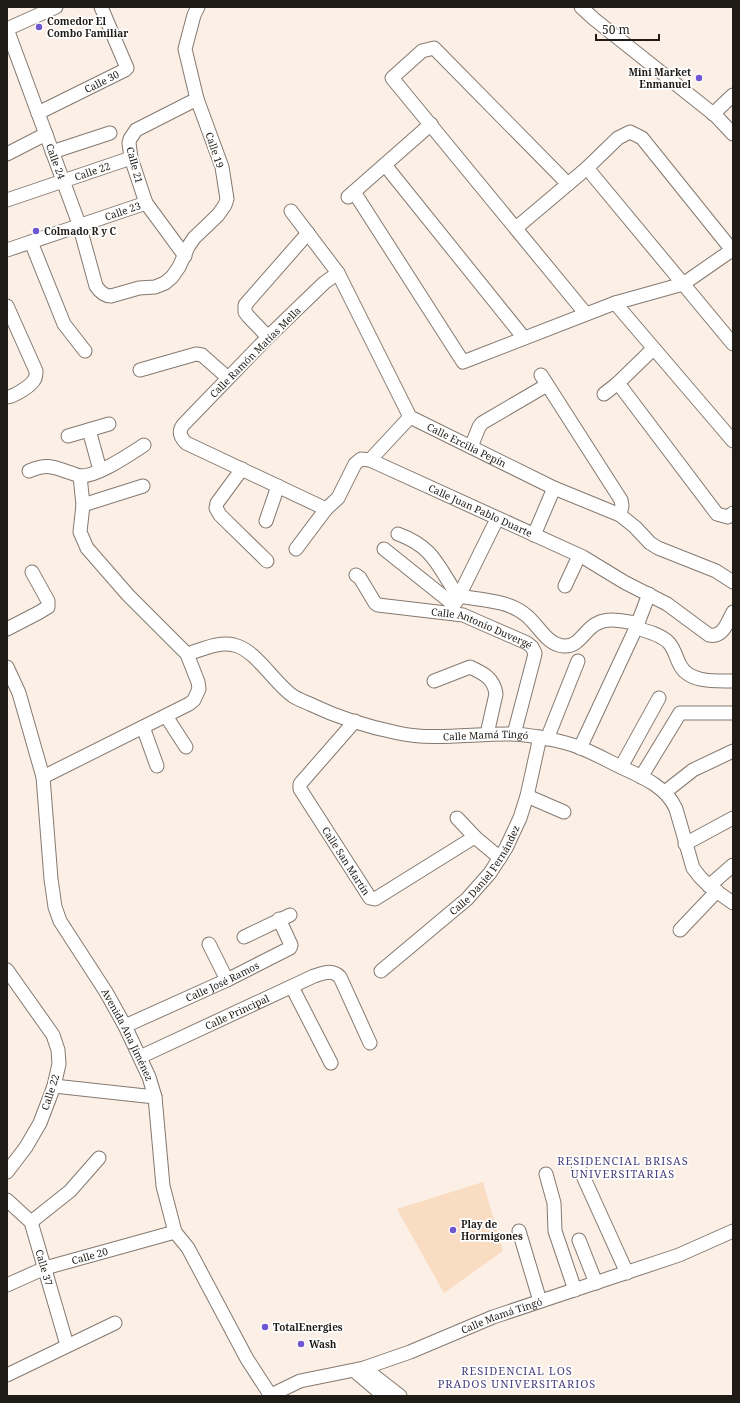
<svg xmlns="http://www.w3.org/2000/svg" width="740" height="1403" font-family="'Noto Serif',serif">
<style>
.green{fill:#fadcc3}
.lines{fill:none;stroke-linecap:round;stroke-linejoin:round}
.minor-casing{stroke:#847970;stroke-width:15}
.minor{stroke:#fff;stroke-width:13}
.poi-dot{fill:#6f57d1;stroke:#fff;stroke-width:1.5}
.labels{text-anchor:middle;stroke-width:3.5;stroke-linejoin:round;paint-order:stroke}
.poi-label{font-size:10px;font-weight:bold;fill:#1f1b17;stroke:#fff;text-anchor:start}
.street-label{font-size:10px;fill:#1f1b17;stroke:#fff}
.neighbourhood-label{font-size:11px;letter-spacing:1px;fill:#49417e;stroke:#fff}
</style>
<rect width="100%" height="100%" fill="#fcefe5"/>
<!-- green -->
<polygon class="green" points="483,1182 503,1251 444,1293 397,1209"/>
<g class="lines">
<defs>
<g id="minor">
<polyline points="581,7 594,19 716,116 733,134"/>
<path id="s1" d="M7,29l72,195 17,62c4,6 8,10 15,10l28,-8 16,-1 10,-4 7,-6 7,-10 9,-20 6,-9 24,-23 7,-10 2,-6 -5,-32 -25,-68 -12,-50 9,-34 4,-8"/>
<polyline points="7,29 56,7"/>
<path id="s2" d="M38,113l87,-43 2,-2 -26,-61"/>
<polyline points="713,114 733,95"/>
<polyline points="52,152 110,133"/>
<polyline points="7,154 46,134"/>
<polyline points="385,165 524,338"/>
<polyline points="587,168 733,344"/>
<polyline points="568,184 434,48 422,51 392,78 586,314"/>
<polyline points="354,192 463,362 615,303 683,284 732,250 733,252"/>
<polyline points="348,197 431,124"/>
<path id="s3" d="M7,200l124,-42"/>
<path id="s4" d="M291,211l47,62 72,144 144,71 66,27 15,12 15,16 8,5 58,23 17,11"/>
<polyline points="516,228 587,168 618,138 630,132 642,138 732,250 733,249"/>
<polyline points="31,242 64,324 85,351"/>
<path id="s5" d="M7,250l139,-47"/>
<polyline points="185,256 146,203 131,158 129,143 130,139 136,130 197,99"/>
<path id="s6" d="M338,273l-14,10 -56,54 -85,88c-5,7 -3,12 3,18l140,66 12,-11 17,-34 6,-5 9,1 213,97 41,25 43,22 42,31c14,3 18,-12 24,-23"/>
<polyline points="615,303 733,441"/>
<path d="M7,306l29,65c0,3 0,7 -2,9 -3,6 -21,17 -27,17"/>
<polyline points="268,337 248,316 245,312 245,305 308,233"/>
<polyline points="140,370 196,354 202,355 228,378"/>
<polyline points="541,375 621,500 622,506 620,515"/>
<polyline points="618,383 717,514 728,517 733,513"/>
<polyline points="604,394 618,383 653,349"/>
<polyline points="89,430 100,470"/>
<polyline points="68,436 109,424"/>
<polyline points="471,447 479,427 482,423 547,385"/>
<polyline points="370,460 410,417"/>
<polyline points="242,469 217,503 216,508 220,515 267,561"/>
<path d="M29,471c17,-7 22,-5 39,1 4,1 8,3 12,4 17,1 50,-22 64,-31"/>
<polyline points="83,505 143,486"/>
<polyline points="266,521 278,486"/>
<path d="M398,534c36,13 40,33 60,62 23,4 51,4 69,20 12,10 20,29 37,30 16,1 21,-18 34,-23 12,-6 27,-1 39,0"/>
<polyline points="534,535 554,488"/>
<polyline points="296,549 326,509"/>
<polyline points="384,549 454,605"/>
<path id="s7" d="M356,575l4,3 15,25 3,2 85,10 64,28 5,4 3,6 -1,5 -20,76"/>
<polyline points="565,586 579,556"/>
<polyline points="456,602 497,519"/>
<path d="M636,628c11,3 26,7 33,15 6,7 7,15 11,22 9,18 36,16 53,16"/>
<polyline points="7,629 38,613 48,607 48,601 32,572"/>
<path id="s8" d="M187,654c14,-4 32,-13 47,-9 21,4 41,39 59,51 6,4 13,6 19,9 27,13 57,22 86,28 36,8 78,0 115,1 19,1 51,7 68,14 15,6 29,14 44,21 20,9 42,19 51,40l17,59 7,9 9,9 24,17"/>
<path id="s9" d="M7,667l12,26 24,84 8,102 4,28 5,14 46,71 19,34 24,51 6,20 8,89 12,46 13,16 59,111 24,37"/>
<path d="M434,681l36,-14c13,6 24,11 26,27l-9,40"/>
<polyline points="166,716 186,747"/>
<path id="s10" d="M355,721l-55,63v5l70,109 5,1 98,-61h3l24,20"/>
<polyline points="143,727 157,766"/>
<polyline points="547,739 578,661"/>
<polyline points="580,748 636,628 649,594"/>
<polyline points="621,767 659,698"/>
<polyline points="43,777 189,704 194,700 199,689 198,682 187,654 128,595 87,548 80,532 83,505 80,476"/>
<polyline points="641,777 680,713 733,713"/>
<polyline points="665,792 693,770 733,751"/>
<polyline points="527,796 564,812"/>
<polyline points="457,818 475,837"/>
<polyline points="685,844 733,818"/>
<polyline points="709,886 733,865"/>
<polyline points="680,930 717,891"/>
<polyline points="244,937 290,915"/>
<polyline points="209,944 227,980"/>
<polyline points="7,970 53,1035 58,1050 59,1064 54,1086 40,1123 26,1147 7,1172"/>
<path id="s11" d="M381,971l86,-72 23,-26 16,-25 14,-30 7,-22 13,-59"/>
<polyline points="292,987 331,1063"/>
<path id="s12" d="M125,1026l102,-46 63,-32 1,-3 -12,-26"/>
<path id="s13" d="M140,1057l174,-81c10,-3 18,-7 26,1l30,66"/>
<polyline points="54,1086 155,1097"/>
<polyline points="578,1165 627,1273"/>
<polyline points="546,1174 554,1203 555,1231 575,1290"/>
<path id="s14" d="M7,1200l24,22 36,123"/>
<polyline points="31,1222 70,1191 99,1158"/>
<polyline points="519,1231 540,1301"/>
<polyline points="579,1240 596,1283"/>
<path id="s15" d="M7,1285l38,-17 130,-36"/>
<polyline points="364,1368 400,1396"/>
<polyline points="357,1373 384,1396"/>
<polyline points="7,1375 115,1323"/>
<path id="s16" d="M269,1396l31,-15 64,-13 46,-16 83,-35 186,-62 54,-24"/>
</g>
</defs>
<!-- minor casing -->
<use href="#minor" class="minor-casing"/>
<!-- minor -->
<use href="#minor" class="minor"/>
</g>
<!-- markers -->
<g class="poi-dot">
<circle cx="39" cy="27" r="4"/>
<circle cx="699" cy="78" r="4"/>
<circle cx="36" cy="231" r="4"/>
<circle cx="453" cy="1230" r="4"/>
<circle cx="265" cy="1327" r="4"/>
<circle cx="301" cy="1344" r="4"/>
</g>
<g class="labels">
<!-- poi labels -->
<g class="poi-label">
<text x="47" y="25">Comedor El<tspan x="47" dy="12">Combo Familiar</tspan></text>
<text x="691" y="76" text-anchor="end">Mini Market<tspan x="691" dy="12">Enmanuel</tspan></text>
<text x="44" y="235">Colmado R y C</text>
<text x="461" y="1228">Play de<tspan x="461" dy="12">Hormigones</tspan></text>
<text x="273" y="1331">TotalEnergies</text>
<text x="309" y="1348">Wash</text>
</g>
<!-- street labels -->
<g class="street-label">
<text dy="4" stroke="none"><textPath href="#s2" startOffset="71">Calle 30</textPath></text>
<text transform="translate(215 150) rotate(71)" y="4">Calle 19</text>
<text dy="4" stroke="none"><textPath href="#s1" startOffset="141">Calle 24</textPath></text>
<text transform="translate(135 165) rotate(75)" y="4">Calle 21</text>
<text dy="4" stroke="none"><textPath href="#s3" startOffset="90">Calle 22</textPath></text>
<text dy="4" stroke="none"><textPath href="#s5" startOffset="122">Calle 23</textPath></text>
<text transform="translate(255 352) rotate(-45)" y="4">Calle Ramón Matías Mella</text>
<text dy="4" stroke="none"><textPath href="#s4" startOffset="302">Calle Ercilia Pepín</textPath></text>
<text dy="4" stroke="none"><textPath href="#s6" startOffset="585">Calle Juan Pablo Duarte</textPath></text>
<text dy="4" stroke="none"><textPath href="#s7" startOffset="145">Calle Antonio Duvergé</textPath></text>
<text dy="4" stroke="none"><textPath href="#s8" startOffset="327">Calle Mamá Tingó</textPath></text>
<text dy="4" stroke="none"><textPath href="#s10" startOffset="174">Calle San Martín</textPath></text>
<text dy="4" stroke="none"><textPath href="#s11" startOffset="146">Calle Daniel Fernández</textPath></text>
<text dy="4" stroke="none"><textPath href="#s12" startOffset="107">Calle José Ramos</textPath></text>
<text dy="4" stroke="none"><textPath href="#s13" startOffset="107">Calle Principal</textPath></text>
<text dy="4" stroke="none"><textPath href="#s9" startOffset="394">Avenida Ana Jiménez</textPath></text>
<text transform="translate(50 1092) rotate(-72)" y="4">Calle 22</text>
<text dy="4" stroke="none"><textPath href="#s15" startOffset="88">Calle 20</textPath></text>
<text dy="4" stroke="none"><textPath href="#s14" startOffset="80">Calle 37</textPath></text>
<text dy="4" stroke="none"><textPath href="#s16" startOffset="247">Calle Mamá Tingó</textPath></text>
</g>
<!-- neighbourhood labels -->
<g class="neighbourhood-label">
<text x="623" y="1165">RESIDENCIAL BRISAS<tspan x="623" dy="13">UNIVERSITARIAS</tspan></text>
<text x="517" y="1375">RESIDENCIAL LOS<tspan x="517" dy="13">PRADOS UNIVERSITARIOS</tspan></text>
</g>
</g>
<!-- border -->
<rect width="740" height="1403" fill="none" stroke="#1f1b17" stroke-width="16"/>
<!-- scale -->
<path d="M596 34v6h63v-6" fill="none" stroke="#1f1b17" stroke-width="2"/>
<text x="602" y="34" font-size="12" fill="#1f1b17" stroke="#ffffff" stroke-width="3" paint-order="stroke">50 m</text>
</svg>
